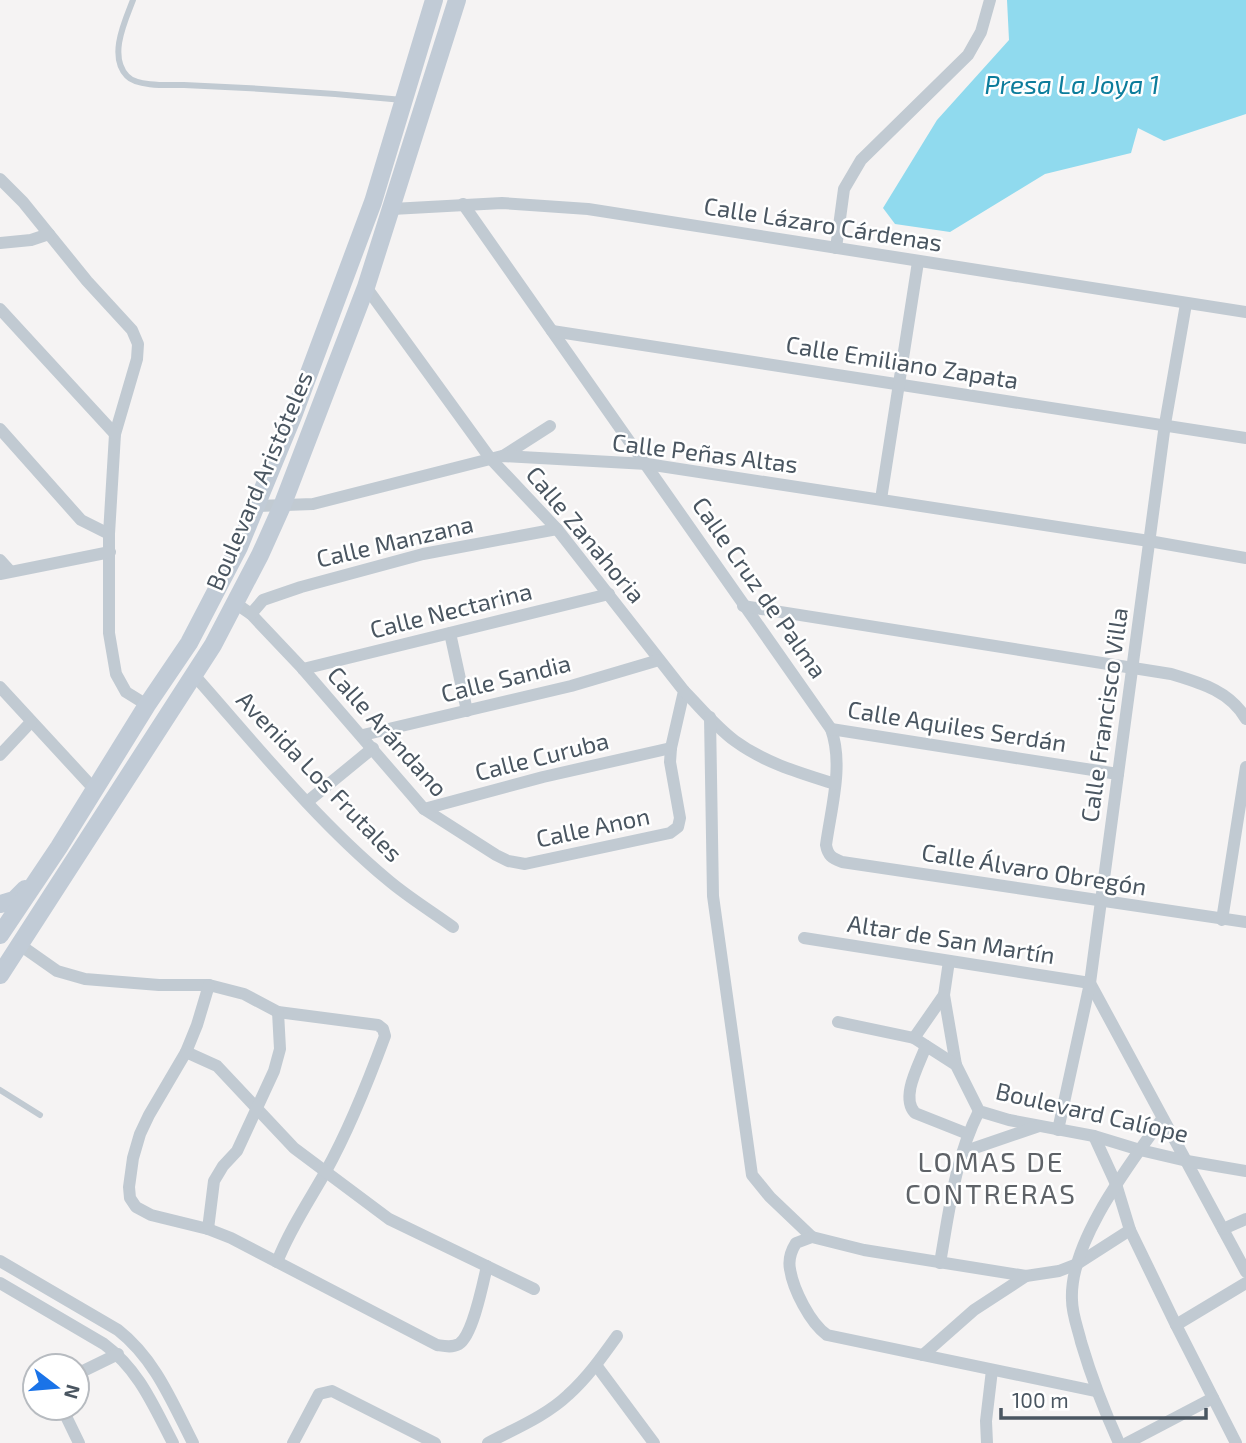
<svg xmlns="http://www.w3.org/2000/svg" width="1246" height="1443" font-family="'Exo 2',sans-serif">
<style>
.water{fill:#90daee}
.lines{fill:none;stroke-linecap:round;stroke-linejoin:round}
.lane{stroke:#c1cad2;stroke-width:6}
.street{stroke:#c1cad2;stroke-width:12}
.secondary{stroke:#c1cbd6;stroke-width:18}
.labels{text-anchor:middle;stroke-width:5;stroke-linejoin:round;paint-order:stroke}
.street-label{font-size:24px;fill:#4a5661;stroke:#fff}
.water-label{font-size:26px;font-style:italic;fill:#0c7c9b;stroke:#fff}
.quarter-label{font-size:28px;letter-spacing:2px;fill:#5f6368;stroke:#fff}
</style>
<rect width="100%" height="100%" fill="#f5f3f3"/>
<!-- water -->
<polygon class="water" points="1007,0 1246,0 1246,114 1164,141 1138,128 1131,153 1045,174 950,232 895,224 883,208 937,120 1009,40"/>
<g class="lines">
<!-- lane -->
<g class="lane">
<path d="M133,0c-8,21 -25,56 -6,76 10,11 43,9 57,9 73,3 146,8 219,15"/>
<polyline points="0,1090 40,1115"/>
</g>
<!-- street -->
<g class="street">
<polyline points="0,179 23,202 87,281 132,330 138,344 137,359 115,434 109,534 109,633 116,674 126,692 147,705"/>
<path d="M463,204l368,525c13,36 0,79 -5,116 2,11 6,13 16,17l404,60"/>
<polyline points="392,209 502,203 588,209 1246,312"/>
<polyline points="0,243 31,240 49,234"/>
<polyline points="836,248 844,189 861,160 968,55 981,32 990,0"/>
<polyline points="0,309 115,434"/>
<polyline points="552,331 1246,438"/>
<polyline points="0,429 81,520 109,534"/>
<polyline points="503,456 550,426"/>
<polyline points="881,499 918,262"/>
<polyline points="258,506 313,504 502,456 647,464 1149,541 1246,558"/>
<polyline points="0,560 10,571"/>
<polyline points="0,574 110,552"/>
<polyline points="235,603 251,614 303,669 424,809 496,855 508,861 525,864 670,833 678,827 680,818 670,762 671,748 684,691 557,529 490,458 366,287"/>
<path d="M743,606l428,68c30,9 59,17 75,45"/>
<polyline points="251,614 263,600 301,587 423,554 557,529"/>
<polyline points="450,633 467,711"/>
<polyline points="303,669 609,594"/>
<path d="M194,675c62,70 122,145 194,205 20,17 43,31 65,47"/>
<polyline points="0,687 95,790"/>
<path d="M684,691c16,16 32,36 51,50 30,22 65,32 100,43"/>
<polyline points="710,717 713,896 752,1175 770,1197 812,1237"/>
<polyline points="831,729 1118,774"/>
<polyline points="363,735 571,686 659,660"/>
<polyline points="0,755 31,722"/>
<polyline points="307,802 373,748"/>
<polyline points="424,809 543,777 671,748"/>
<polyline points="1222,920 1246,767"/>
<polyline points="804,938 1090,983 1246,1272"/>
<path d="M20,945l37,26 28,8 74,6h50l35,9 34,18 100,13 5,4 2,7c-17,46 -35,92 -59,135 -17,30 -36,58 -49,91"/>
<polyline points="949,961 944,995 956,1065"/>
<path d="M209,985l-12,40 -11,27 -37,63 -9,19 -7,24 -4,29 1,11 6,9 15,8 57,14 23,9 206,107c7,1 15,3 22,-1 14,-9 24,-61 28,-78"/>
<polyline points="838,1022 914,1038 956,1065 979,1111 1009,1120 1094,1136 1140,1150 1187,1161 1246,1171"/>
<polyline points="914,1038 944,995"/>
<path d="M926,1046c-7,19 -26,51 -11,67l53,21"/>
<polyline points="186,1052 217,1066 294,1148 389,1219 534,1289"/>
<polyline points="1058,1130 1090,983 1165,424 1186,304"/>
<polyline points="1094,1136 1116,1184 1130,1230 1176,1325 1236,1443"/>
<polyline points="963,1152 1039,1126"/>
<polyline points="208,1229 214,1181 223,1166 237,1151 274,1071 280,1049 278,1012"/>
<polyline points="1223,1229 1246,1219"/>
<path d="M0,1261l118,69c37,29 54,72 75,113"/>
<path d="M940,1263c9,-51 15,-105 39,-152"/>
<path d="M0,1283l104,61c35,26 49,61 69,99"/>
<polyline points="1176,1325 1246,1283"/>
<polyline points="923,1355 974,1310 1026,1276"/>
<polyline points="596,1365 654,1443"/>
<polyline points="77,1374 118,1354"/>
<path d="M1095,1391l-268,-56c-17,-12 -34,-46 -37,-66 -2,-10 1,-18 6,-26l16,-6 52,13 162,26 33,-5 18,-7 53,-34"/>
<polyline points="62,1408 79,1443"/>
<polyline points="293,1443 319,1394 332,1391 435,1443"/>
<path d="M488,1443c26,-14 58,-27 80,-48 19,-17 34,-38 49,-59"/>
<polyline points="987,1443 986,1421 992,1370"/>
<path d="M1119,1443c-16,-35 -27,-64 -38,-101 -3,-13 -9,-28 -9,-42 -3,-58 58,-136 90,-181"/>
<polyline points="1127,1443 1213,1398"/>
</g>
<!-- secondary -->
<g class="secondary">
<polyline points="0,904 14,900 25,889"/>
<polyline points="0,935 59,847 147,705 189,643 239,547 293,416 373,202 434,0"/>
<polyline points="0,975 213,645 260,555 282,506 366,287 457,0"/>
</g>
</g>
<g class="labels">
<!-- street labels -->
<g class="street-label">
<text transform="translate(823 225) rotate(9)" y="8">Calle Lázaro Cárdenas</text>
<text transform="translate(902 363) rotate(9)" y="8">Calle Emiliano Zapata</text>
<text transform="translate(705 454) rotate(7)" y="8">Calle Peñas Altas</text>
<text transform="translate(260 481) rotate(-67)" y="8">Boulevard Aristóteles</text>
<text transform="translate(585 535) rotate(50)" y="8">Calle Zanahoria</text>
<text transform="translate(395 542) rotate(-13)" y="8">Calle Manzana</text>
<text transform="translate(759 588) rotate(55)" y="8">Calle Cruz de Palma</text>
<text transform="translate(451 611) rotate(-14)" y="8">Calle Nectarina</text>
<text transform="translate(506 679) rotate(-14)" y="8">Calle Sandia</text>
<text transform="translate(1105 715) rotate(-82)" y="8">Calle Francisco Villa</text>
<text transform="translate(957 727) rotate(9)" y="8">Calle Aquiles Serdán</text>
<text transform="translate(387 732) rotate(48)" y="8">Calle Arándano</text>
<text transform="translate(542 757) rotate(-14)" y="8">Calle Curuba</text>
<text transform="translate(319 777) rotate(46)" y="8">Avenida Los Frutales</text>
<text transform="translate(593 828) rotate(-12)" y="8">Calle Anon</text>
<text transform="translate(1034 870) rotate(9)" y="8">Calle Álvaro Obregón</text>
<text transform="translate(951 940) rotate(9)" y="8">Altar de San Martín</text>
<text transform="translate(1092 1113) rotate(13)" y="8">Boulevard Calíope</text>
</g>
<!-- water labels -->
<g class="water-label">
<text x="1072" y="94">Presa La Joya 1</text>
</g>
<!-- quarter labels -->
<g class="quarter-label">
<text x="991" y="1172">LOMAS DE<tspan x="991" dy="32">CONTRERAS</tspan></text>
</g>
</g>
<!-- north arrow -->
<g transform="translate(56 1387) rotate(106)"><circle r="33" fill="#ffffff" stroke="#b7bbc0" stroke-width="2"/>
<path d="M0-5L12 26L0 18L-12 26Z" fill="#1a73e8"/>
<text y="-10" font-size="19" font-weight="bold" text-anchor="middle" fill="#4a5661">N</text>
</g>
<!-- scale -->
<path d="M1001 1408v10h205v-10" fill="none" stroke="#4a5661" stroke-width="3.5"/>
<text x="1012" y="1408" font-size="21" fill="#4a5661" stroke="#ffffff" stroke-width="5" paint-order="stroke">100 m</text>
</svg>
